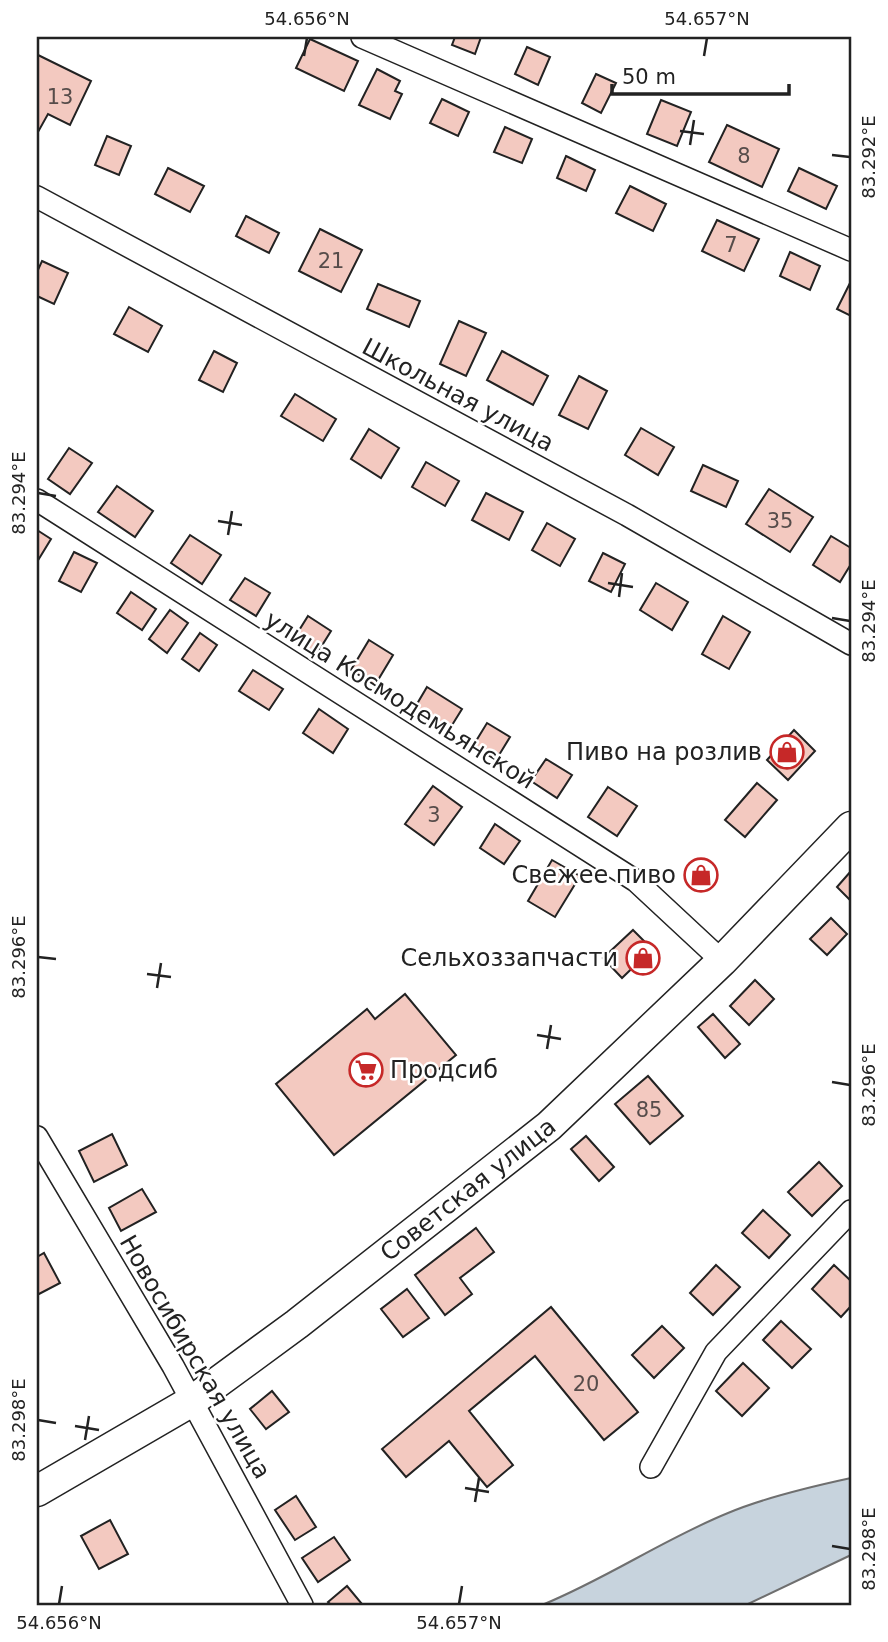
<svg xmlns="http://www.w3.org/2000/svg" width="888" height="1642" font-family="'DejaVu Sans',sans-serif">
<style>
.water{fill:#c7d3dd;stroke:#6f6f6f;stroke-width:2}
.building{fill:#f3c9c0;stroke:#222;stroke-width:2}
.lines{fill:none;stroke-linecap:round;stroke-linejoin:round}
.street-casing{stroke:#222;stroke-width:24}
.secondary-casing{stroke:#222;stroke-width:33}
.street{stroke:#fff;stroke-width:21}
.secondary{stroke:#fff;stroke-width:30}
.ticks{fill:none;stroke:#222;stroke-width:2.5}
.labels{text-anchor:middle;stroke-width:5;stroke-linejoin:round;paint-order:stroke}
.number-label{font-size:21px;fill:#564c4a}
.street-label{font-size:24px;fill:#222;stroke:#fff}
.poi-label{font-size:24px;fill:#222;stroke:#fff;text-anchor:end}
.neatline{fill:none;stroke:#222;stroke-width:2.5}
.ticks-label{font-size:18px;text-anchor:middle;fill:#222}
</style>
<rect width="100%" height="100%" fill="#fff"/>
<!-- water -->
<path class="water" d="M851,1478v77l-105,50h-204c64,-26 122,-66 186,-92 35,-15 86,-27 123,-35z"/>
<!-- building -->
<g class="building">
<polygon points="455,37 481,37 475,54 452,45"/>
<polygon points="310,39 358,61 344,91 296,68"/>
<polygon points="527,47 550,57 538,85 515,74"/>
<polygon points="38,55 91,81 70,125 48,114 38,132"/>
<polygon points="377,69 400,81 395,91 402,94 390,119 359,105"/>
<polygon points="596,74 616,83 601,113 582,103"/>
<polygon points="442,99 469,112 458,136 430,123"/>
<polygon points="661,100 691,112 677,146 647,134"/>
<polygon points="727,125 779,149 762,187 709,162"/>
<polygon points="505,127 532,139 522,163 494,152"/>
<polygon points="107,136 131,146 119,175 95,165"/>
<polygon points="566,156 595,170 586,191 557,178"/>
<polygon points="168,168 204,186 190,212 155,194"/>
<polygon points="799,168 837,186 826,209 788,191"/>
<polygon points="630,186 666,204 653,231 616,213"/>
<polygon points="246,216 279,233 269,253 236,236"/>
<polygon points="717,220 759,239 744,271 702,251"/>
<polygon points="320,229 362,250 341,292 299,271"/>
<polygon points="790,252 820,266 810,290 780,276"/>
<polygon points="42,261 68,273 54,304 37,296 37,272"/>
<polygon points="851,281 851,316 837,309"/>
<polygon points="378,284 420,301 409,327 367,309"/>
<polygon points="129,307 162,326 148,352 114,334"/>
<polygon points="459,321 486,333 466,376 440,364"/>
<polygon points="214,351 237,363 223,392 199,380"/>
<polygon points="502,351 548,376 533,405 487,380"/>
<polygon points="579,376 607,391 588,429 559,415"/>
<polygon points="295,394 336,419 323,441 281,416"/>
<polygon points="641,428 674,447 658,475 625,455"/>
<polygon points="369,429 399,448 381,478 351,459"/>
<polygon points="69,448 92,463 70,494 48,479"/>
<polygon points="426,462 459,481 445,506 412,487"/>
<polygon points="703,465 738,481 726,507 691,491"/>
<polygon points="117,486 153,511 135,537 98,512"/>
<polygon points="769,489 813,517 790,552 746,524"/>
<polygon points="486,493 523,512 509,540 472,520"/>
<polygon points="547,523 575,539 560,566 532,550"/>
<polygon points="37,530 51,539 37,562"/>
<polygon points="190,535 221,555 202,584 171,563"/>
<polygon points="831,536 851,548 851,564 840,582 813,565"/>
<polygon points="74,552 97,563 81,592 59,581"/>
<polygon points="603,553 625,564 611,592 589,581"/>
<polygon points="245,578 270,593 256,616 230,600"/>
<polygon points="656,583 688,602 672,630 640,610"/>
<polygon points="131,592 156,609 142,630 117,613"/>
<polygon points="170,610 188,623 167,653 149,639"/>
<polygon points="308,616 331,631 316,655 293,640"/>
<polygon points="723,616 750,632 729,669 702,654"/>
<polygon points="200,633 217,645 199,671 182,659"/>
<polygon points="369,640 393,655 375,685 351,670"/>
<polygon points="253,670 283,689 269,710 239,691"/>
<polygon points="427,687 462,709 449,730 414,709"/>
<polygon points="319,709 348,729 333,753 303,733"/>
<polygon points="487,723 510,737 496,760 473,746"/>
<polygon points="794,730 815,751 788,780 767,760"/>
<polygon points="546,759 572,775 557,798 531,781"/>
<polygon points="757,783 777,800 745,837 725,820"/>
<polygon points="433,786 462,807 434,845 405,824"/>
<polygon points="608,787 637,806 617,836 588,817"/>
<polygon points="495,824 520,841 504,864 480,848"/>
<polygon points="552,860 580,876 555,917 528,901"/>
<polygon points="851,871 851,901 837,887"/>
<polygon points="831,918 847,934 827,955 810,939"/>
<polygon points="633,930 652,949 622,978 603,958"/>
<polygon points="755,980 774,999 749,1025 730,1006"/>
<polygon points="405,994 456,1055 334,1155 276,1084 367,1009 375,1019"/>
<polygon points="713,1014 740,1044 725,1058 698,1027"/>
<polygon points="648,1076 683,1116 650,1144 615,1104"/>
<polygon points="112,1134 127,1165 94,1182 79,1151"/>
<polygon points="586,1136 614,1167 599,1181 571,1149"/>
<polygon points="819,1162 842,1186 812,1216 788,1192"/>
<polygon points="142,1189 156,1212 121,1231 109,1208"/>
<polygon points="763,1210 790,1235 769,1258 742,1233"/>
<polygon points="476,1228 494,1252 460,1278 472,1294 445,1315 415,1275"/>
<polygon points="44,1253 60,1283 37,1295 37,1257"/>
<polygon points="716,1265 740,1287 713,1315 690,1293"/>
<polygon points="834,1265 851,1281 851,1306 841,1317 812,1289"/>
<polygon points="407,1289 429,1318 403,1337 381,1309"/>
<polygon points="551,1307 638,1412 604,1440 535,1356 469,1411 513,1465 487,1487 449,1441 406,1477 382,1449"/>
<polygon points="781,1321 811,1349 792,1368 763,1340"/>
<polygon points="662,1326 684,1348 654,1378 632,1355"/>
<polygon points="743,1363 769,1388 742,1416 716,1391"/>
<polygon points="272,1391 289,1412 266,1429 250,1409"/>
<polygon points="296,1496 316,1527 295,1540 275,1510"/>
<polygon points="110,1520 128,1554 99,1569 81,1536"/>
<polygon points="334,1537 350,1560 318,1582 302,1558"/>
<polygon points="347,1586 362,1604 331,1605 328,1602"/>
</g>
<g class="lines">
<defs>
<g id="street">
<polyline points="362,37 851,250"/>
<polyline points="37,197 627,515 851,644"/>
<polyline points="37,500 636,881 722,961"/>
<polyline points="37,1137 173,1366 302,1605"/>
<polyline points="651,1467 716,1352 851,1211"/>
</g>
<g id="secondary">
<path id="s1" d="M37,1491l155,-90 105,-77 252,-198 173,-165 129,-134"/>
</g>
</defs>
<!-- street casing -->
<use href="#street" class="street-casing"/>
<!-- secondary casing -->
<use href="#secondary" class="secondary-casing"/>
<!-- street -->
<use href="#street" class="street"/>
<!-- secondary -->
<use href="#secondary" class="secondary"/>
</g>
<!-- ticks -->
<path class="ticks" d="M304,56l3,-18M704,56l3,-18M680,131l24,3M690,145l4,-25M832,155l18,2M38,493l18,3M218,521l24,4M228,535l4,-24M608,583l25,4M619,597l3,-24M832,618l18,3M38,957l18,2M147,974l24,3M157,988l4,-25M537,1035l24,4M547,1049l4,-24M832,1082l18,3M38,1420l18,3M75,1426l24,4M85,1440l4,-24M465,1488l24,4M475,1502l4,-24M832,1546l18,3M59,1604l3,-18M459,1604l3,-18"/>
<!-- icons -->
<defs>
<symbol id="shop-ring" viewBox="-11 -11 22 22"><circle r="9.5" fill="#fff" stroke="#c62828" stroke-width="1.5"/><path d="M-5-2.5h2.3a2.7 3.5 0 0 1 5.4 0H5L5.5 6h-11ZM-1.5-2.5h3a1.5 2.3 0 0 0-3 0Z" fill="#c62828"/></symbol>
<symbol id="supermarket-ring" viewBox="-11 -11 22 22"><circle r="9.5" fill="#fff" stroke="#c62828" stroke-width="1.5"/><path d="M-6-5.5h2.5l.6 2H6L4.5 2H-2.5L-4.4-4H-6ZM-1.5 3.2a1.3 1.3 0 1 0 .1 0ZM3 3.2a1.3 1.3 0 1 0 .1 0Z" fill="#c62828"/></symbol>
</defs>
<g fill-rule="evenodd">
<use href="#shop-ring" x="768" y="733" width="38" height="38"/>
<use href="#shop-ring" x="682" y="856" width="38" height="38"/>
<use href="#shop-ring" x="624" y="939" width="38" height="38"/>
<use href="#supermarket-ring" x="347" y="1051" width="38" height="38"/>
</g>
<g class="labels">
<!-- number labels -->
<g class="number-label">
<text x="60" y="104">13</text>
<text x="744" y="163">8</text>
<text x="731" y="252">7</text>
<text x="331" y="268">21</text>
<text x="780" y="528">35</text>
<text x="434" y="822">3</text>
<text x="649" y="1117">85</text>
<text x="586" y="1391">20</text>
</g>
<!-- street labels -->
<g class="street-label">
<text transform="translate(458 395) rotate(28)" y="8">Школьная улица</text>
<text transform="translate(400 700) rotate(32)" y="8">улица Космодемьянской</text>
<text dy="8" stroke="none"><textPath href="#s1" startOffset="527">Советская улица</textPath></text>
<text transform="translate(195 1357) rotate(60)" y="8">Новосибирская улица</text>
</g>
<!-- poi labels -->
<g class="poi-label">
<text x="762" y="760">Пиво на розлив</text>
<text x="676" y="883">Свежее пиво</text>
<text x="618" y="966">Сельхоззапчасти</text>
<text x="390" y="1078" text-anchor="start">Продсиб</text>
</g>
</g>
<!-- border -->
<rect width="888" height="1642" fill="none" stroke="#ffffff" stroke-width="77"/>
<!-- scale -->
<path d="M612 84v10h177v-10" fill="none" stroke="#222222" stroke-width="3.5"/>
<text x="622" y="84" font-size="21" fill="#222222" stroke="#ffffff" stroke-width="5" paint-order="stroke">50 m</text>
<rect x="38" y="38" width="812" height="1566" class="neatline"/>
<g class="ticks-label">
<text x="307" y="25">54.656°N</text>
<text x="707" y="25">54.657°N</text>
<text transform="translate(869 157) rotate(-90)" y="6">83.292°E</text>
<text transform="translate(19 493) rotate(-90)" y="6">83.294°E</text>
<text transform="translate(869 621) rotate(-90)" y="6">83.294°E</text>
<text transform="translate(19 957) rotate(-90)" y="6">83.296°E</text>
<text transform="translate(869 1085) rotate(-90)" y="6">83.296°E</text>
<text transform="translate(19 1420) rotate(-90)" y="6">83.298°E</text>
<text transform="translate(869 1549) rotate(-90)" y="6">83.298°E</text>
<text x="59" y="1629">54.656°N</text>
<text x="459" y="1629">54.657°N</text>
</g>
</svg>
